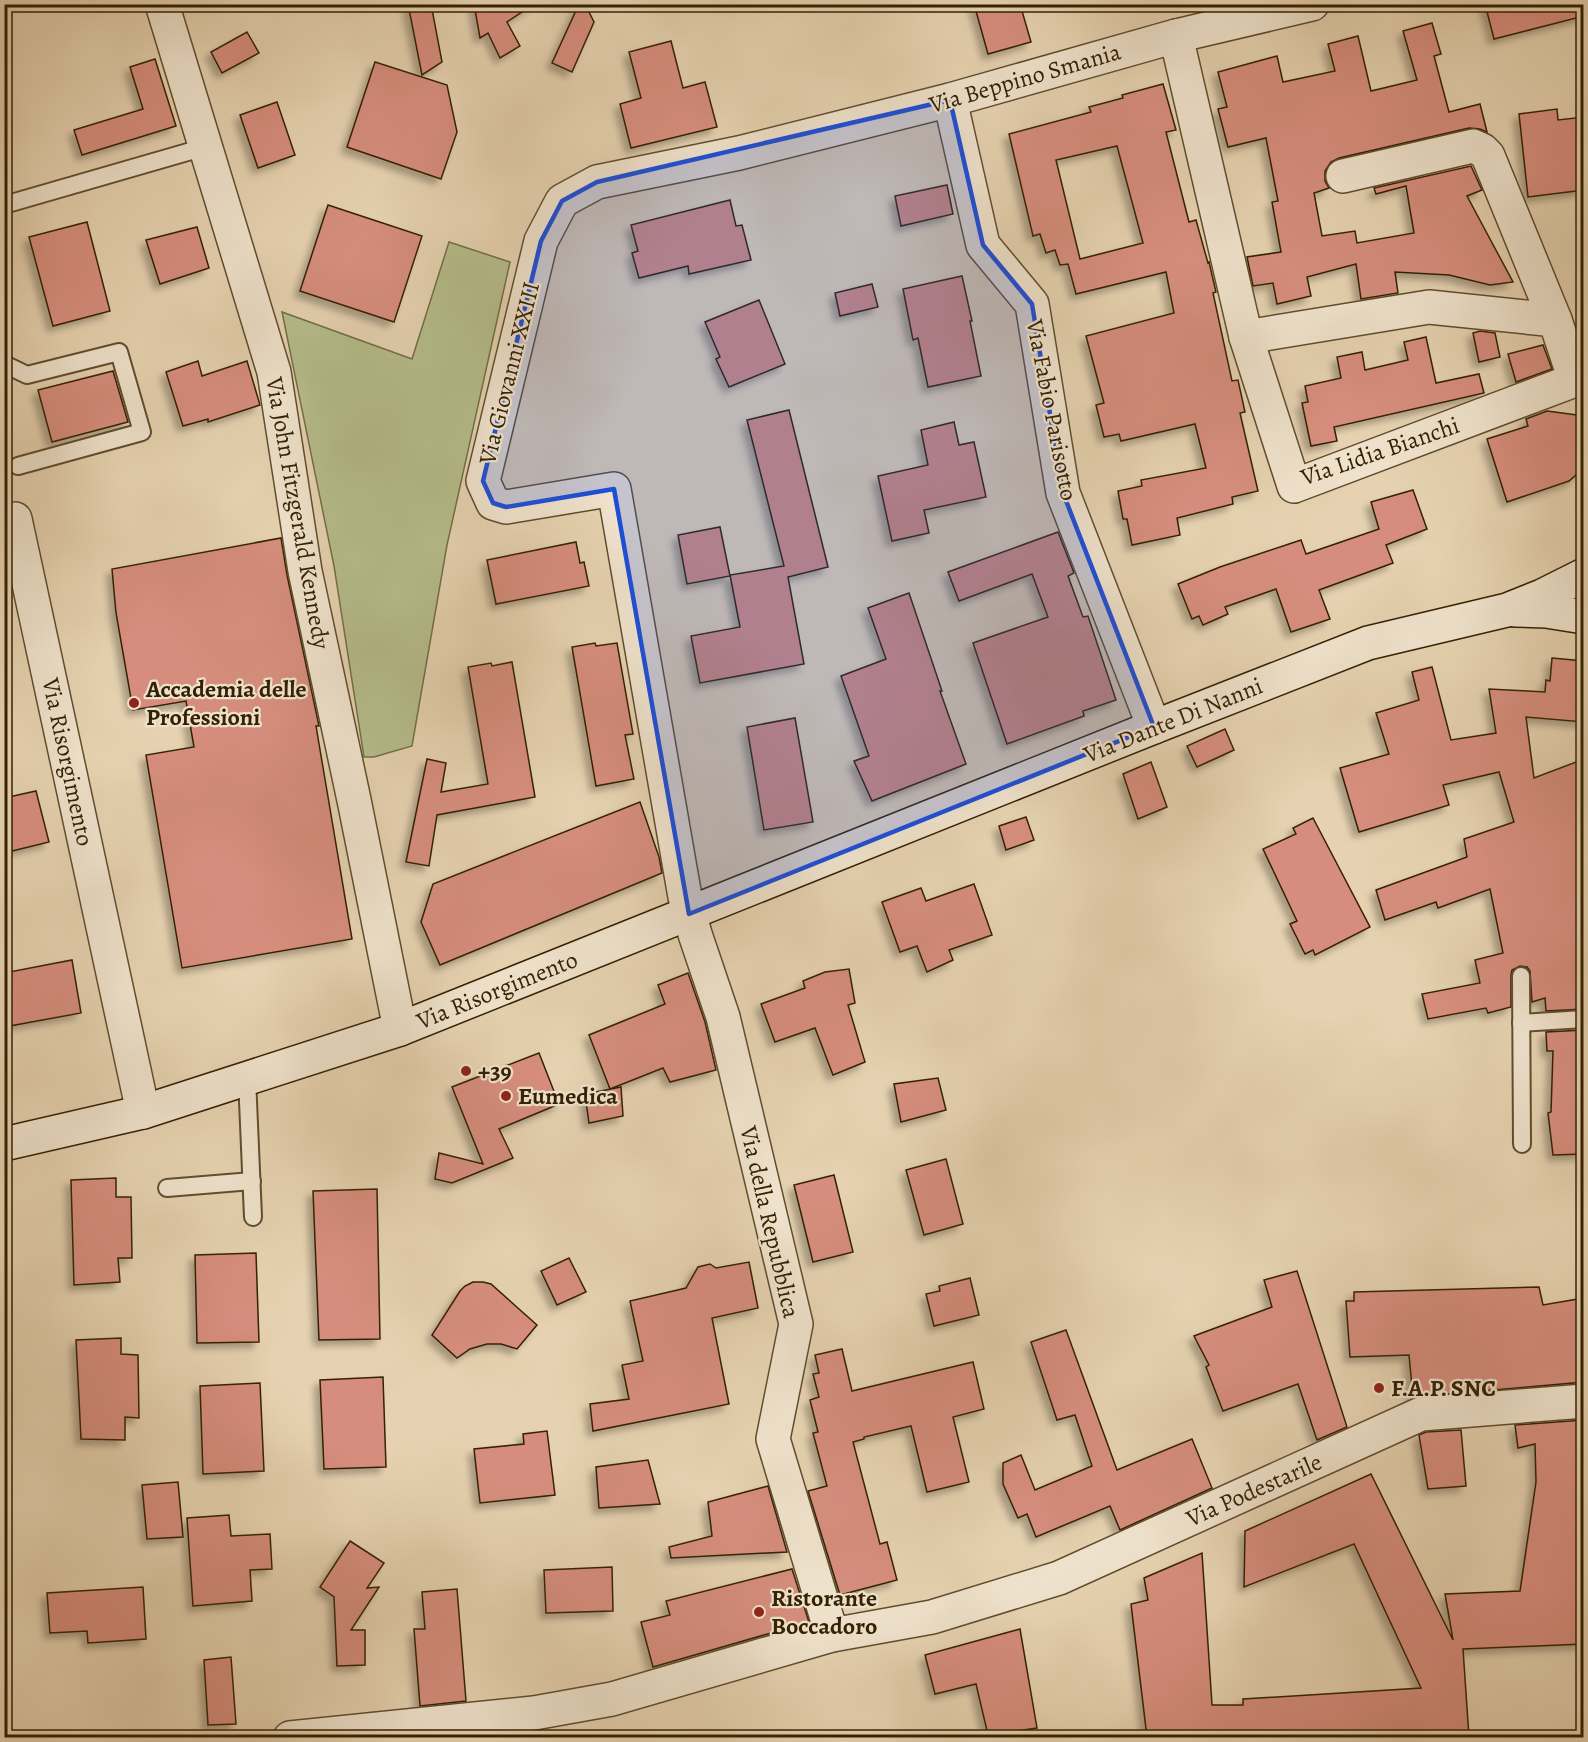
<svg xmlns="http://www.w3.org/2000/svg" width="1588" height="1742" font-family="Alegreya,serif">
<style>
.green{fill:#b5bc8b;stroke:#746e47;stroke-width:1.5}
.building{fill:#d68d7d;stroke:#342103;stroke-width:1.5;fill-rule:evenodd;filter:url(#shadow)}
.lines{fill:none;stroke-linecap:round;stroke-linejoin:round}
.lane-casing{stroke:#604d2e;stroke-width:20}
.street-casing{stroke:#604d2e;stroke-width:36}
.secondary-casing{stroke:#342103;stroke-width:36}
.lane{stroke:#efe2cc;stroke-width:16}
.street{stroke:#efe2cc;stroke-width:33}
.secondary{stroke:#efe2cc;stroke-width:33}
.marked{fill:#1d4ed8;fill-opacity:0.2;stroke:#1d4ed8;stroke-width:4.5;stroke-linejoin:round}
.poi-dot{fill:#8f2418;stroke:#efe2cc;stroke-width:2}
.labels{text-anchor:middle;stroke-width:4.5;stroke-linejoin:round;paint-order:stroke}
.street-label{font-size:24px;fill:#342103;stroke:#efe2cc}
.poi-label{font-size:24px;font-weight:bold;fill:#342103;stroke:#efe2cc;text-anchor:start}
</style>
<defs>
<filter id="shadow"><feDropShadow dx="-5.5" dy="5.5" stdDeviation="3" flood-color="#0004"/></filter>
</defs>
<rect width="100%" height="100%" fill="#e6d2b0"/>
<filter id="stains"><feTurbulence type="fractalNoise" baseFrequency=".00333" numOctaves="4"/><feColorMatrix values="0 0 0 0 .2 0 0 0 0 .09 0 0 0 0 .02 0 0 0 .5 -.17"/></filter>
<radialGradient id="worn" r=".72"><stop offset=".6" stop-color="#630" stop-opacity="0"/><stop offset="1" stop-color="#630" stop-opacity=".3"/></radialGradient>
<!-- green -->
<polygon class="green" points="449,242 510,262 447,545 412,746 374,757 364,757 334,566 282,312 412,359"/>
<!-- building -->
<g class="building">
<polygon points="408,4 431,4 442,62 422,75"/>
<polygon points="474,4 534,4 507,22 520,46 500,58 488,33 480,38"/>
<polygon points="579,4 585,4 594,22 572,72 552,63"/>
<polygon points="974,4 1020,4 1031,42 988,54"/>
<polygon points="1485,4 1584,4 1584,16 1494,39"/>
<polygon points="1432,23 1441,54 1434,56 1449,112 1480,104 1487,132 1480,129 1469,128 1339,158 1331,162 1325,171 1325,181 1329,188 1314,193 1322,236 1355,231 1357,243 1414,233 1406,186 1376,194 1374,188 1471,166 1482,190 1467,196 1513,282 1490,285 1449,275 1395,272 1398,293 1361,299 1356,264 1307,277 1311,296 1277,304 1273,283 1253,286 1247,257 1281,252 1272,202 1278,201 1266,138 1228,147 1218,109 1227,107 1218,72 1277,56 1283,82 1335,71 1328,44 1358,36 1371,91 1417,80 1403,31"/>
<polygon points="247,32 259,53 222,73 211,52"/>
<polygon points="671,41 683,88 705,82 717,127 631,148 620,104 641,98 629,52"/>
<polygon points="155,59 176,126 82,155 74,130 143,109 130,67"/>
<polygon points="375,62 447,85 457,132 441,179 347,147"/>
<path d="M1163,84l13,46 -10,2 23,90 7,-2 12,43 1,-1 7,30 -3,1 19,88 6,-1 7,32 -5,1 18,78 -26,6 1,7 -56,14 3,17 -48,10 -5,-26h-4l-5,-28 24,-5 -1,-6 65,-12 -11,-44 -74,17 -2,-7 -15,3 -8,-32 8,-2 -18,-67 88,-23 -8,-41 -90,22 -8,-30 -8,1 -5,-15 -9,3 -6,-19 -7,2 -24,-102 82,-22 -2,-5 34,-9 -1,-3zM1117,146l26,97 -63,16 -24,-99z"/>
<polygon points="277,102 295,155 258,168 240,115"/>
<polygon points="1557,109 1558,120 1584,117 1584,190 1528,197 1519,114"/>
<polygon points="947,185 953,214 901,226 895,196"/>
<polygon points="730,200 736,226 742,225 751,260 689,274 688,266 639,278 632,253 638,251 631,225"/>
<polygon points="328,205 422,236 394,322 300,291"/>
<polygon points="87,222 110,311 53,326 29,237"/>
<polygon points="197,227 209,268 160,284 146,240"/>
<polygon points="962,276 972,321 970,321 981,376 928,387 918,338 913,340 903,289"/>
<polygon points="872,284 878,307 840,316 835,293"/>
<polygon points="759,300 785,364 729,387 716,359 720,357 705,322"/>
<polygon points="1480,331 1495,333 1500,357 1479,362 1473,333"/>
<polygon points="1426,337 1436,383 1479,374 1484,393 1334,427 1337,441 1311,446 1302,403 1308,402 1305,386 1341,378 1337,357 1362,352 1365,370 1408,360 1404,342"/>
<polygon points="1543,345 1552,369 1516,382 1508,354"/>
<polygon points="198,361 202,376 247,361 260,405 208,422 208,419 183,426 166,372"/>
<polygon points="113,371 128,422 52,442 38,390"/>
<polygon points="789,410 828,567 788,577 804,664 700,683 691,636 740,627 730,575 784,566 747,420"/>
<polygon points="1547,411 1584,416 1584,468 1569,481 1507,502 1487,439 1528,426 1526,419"/>
<polygon points="954,422 959,445 974,442 986,497 924,510 929,533 892,541 878,476 928,465 921,430"/>
<polygon points="1413,490 1427,529 1386,545 1393,563 1319,590 1330,619 1291,632 1276,589 1225,607 1228,614 1203,625 1199,616 1192,619 1178,584 1220,567 1301,540 1306,554 1379,529 1371,502"/>
<polygon points="720,527 730,576 687,584 678,535"/>
<polygon points="1058,532 1074,573 1068,576 1083,617 1088,616 1116,700 1083,711 1084,716 1007,744 973,643 1048,617 1032,574 959,601 948,572"/>
<polygon points="281,538 287,575 319,726 316,726 352,939 182,968 146,755 194,747 186,701 133,710 116,613 112,569"/>
<polygon points="576,542 580,563 584,562 589,586 496,604 487,560"/>
<polygon points="909,593 942,691 940,691 966,764 872,801 854,761 869,756 841,676 886,659 868,608"/>
<polygon points="595,643 596,646 617,643 633,734 625,735 634,779 596,786 572,647"/>
<polygon points="1552,658 1584,661 1584,722 1526,717 1534,778 1584,759 1584,1009 1546,1011 1545,998 1532,1002 1530,971 1527,967 1520,966 1512,970 1511,975 1511,1007 1488,1013 1486,1008 1428,1019 1422,994 1480,983 1475,960 1503,953 1490,889 1438,908 1436,902 1385,920 1376,890 1467,857 1464,839 1514,822 1499,772 1443,785 1449,805 1359,832 1340,768 1389,754 1376,713 1419,700 1412,672 1432,667 1451,740 1496,733 1489,689 1545,692 1546,680 1550,681"/>
<polygon points="512,662 535,797 437,815 429,866 406,862 427,759 446,763 441,792 488,784 468,667 491,663 492,666"/>
<polygon points="795,718 813,822 764,830 747,727"/>
<polygon points="1225,729 1234,750 1197,767 1187,746"/>
<polygon points="1151,762 1167,807 1138,819 1123,774"/>
<polygon points="36,791 49,842 4,853 4,798"/>
<polygon points="640,802 659,857 662,873 440,965 421,922 433,884"/>
<polygon points="1026,817 1034,840 1006,850 999,826"/>
<polygon points="1313,818 1370,927 1315,955 1313,950 1305,954 1290,924 1297,921 1263,849 1296,834 1293,828"/>
<polygon points="974,884 992,935 949,950 953,960 927,972 917,946 900,952 882,902 921,888 926,901"/>
<polygon points="72,960 81,1013 4,1027 4,973"/>
<polygon points="849,969 855,1003 848,1005 865,1062 833,1075 815,1028 775,1042 761,1004 805,988 803,981 825,972"/>
<polygon points="688,973 705,1022 716,1070 670,1082 663,1068 610,1089 589,1035 665,1004 658,985"/>
<polygon points="1584,1030 1584,1154 1553,1155 1548,1113 1551,1112 1553,1051 1547,1051 1546,1032"/>
<polygon points="539,1053 559,1104 499,1129 513,1158 452,1183 435,1179 439,1153 483,1164 452,1087"/>
<polygon points="938,1078 946,1110 901,1122 894,1084"/>
<polygon points="621,1087 623,1116 589,1123 585,1094"/>
<polygon points="946,1159 963,1224 924,1235 906,1170"/>
<polygon points="834,1175 853,1252 813,1262 794,1185"/>
<polygon points="116,1178 116,1197 131,1197 132,1258 118,1258 120,1282 74,1285 71,1180"/>
<polygon points="377,1189 380,1339 319,1340 313,1191"/>
<polygon points="256,1253 259,1342 197,1343 195,1255"/>
<polygon points="569,1258 586,1292 557,1305 541,1271"/>
<polygon points="749,1262 758,1308 712,1318 729,1404 593,1431 590,1404 629,1399 622,1365 643,1361 630,1301 686,1288 698,1267 710,1264 716,1268"/>
<polygon points="1297,1271 1347,1427 1317,1440 1298,1384 1223,1411 1206,1367 1209,1365 1194,1336 1272,1307 1264,1280"/>
<polygon points="970,1278 979,1315 934,1326 926,1294 940,1291 939,1286"/>
<polygon points="473,1282 483,1282 491,1284 537,1325 517,1349 501,1344 487,1344 470,1349 457,1358 432,1335 460,1291 465,1286"/>
<polygon points="1539,1287 1543,1305 1584,1298 1584,1382 1413,1397 1409,1355 1350,1357 1346,1301 1354,1301 1354,1292"/>
<polygon points="1066,1330 1117,1470 1192,1439 1212,1488 1120,1530 1110,1506 1036,1537 1027,1514 1018,1518 1003,1484 1003,1463 1021,1455 1035,1490 1092,1466 1075,1415 1057,1420 1031,1342"/>
<polygon points="121,1338 121,1354 138,1355 139,1418 125,1417 125,1440 81,1439 76,1340"/>
<polygon points="842,1349 852,1391 973,1362 984,1409 953,1417 969,1482 927,1492 911,1426 864,1437 864,1439 853,1442 880,1544 887,1542 897,1580 840,1595 808,1491 827,1486 813,1433 818,1432 810,1400 819,1397 813,1374 819,1373 815,1355"/>
<polygon points="383,1377 386,1467 324,1469 320,1380"/>
<polygon points="260,1383 264,1471 203,1474 200,1386"/>
<polygon points="1584,1420 1584,1644 1463,1649 1469,1737 1147,1737 1131,1604 1148,1600 1144,1578 1202,1553 1212,1705 1243,1705 1243,1699 1421,1688 1354,1544 1244,1587 1245,1531 1371,1474 1453,1640 1445,1594 1520,1591 1536,1482 1535,1444 1518,1448 1515,1425"/>
<polygon points="1461,1430 1466,1486 1428,1489 1419,1435 1426,1432"/>
<polygon points="547,1431 555,1495 480,1503 474,1449 524,1444 523,1434"/>
<polygon points="648,1460 660,1504 599,1508 596,1467"/>
<polygon points="178,1482 183,1537 147,1539 142,1485"/>
<polygon points="768,1486 787,1552 671,1558 669,1547 712,1536 708,1502"/>
<polygon points="229,1515 231,1536 270,1534 272,1569 250,1570 252,1601 193,1606 187,1518"/>
<polygon points="350,1541 384,1563 367,1588 379,1587 351,1630 365,1630 365,1665 337,1666 334,1597 320,1587"/>
<polygon points="612,1567 613,1611 546,1613 544,1570"/>
<polygon points="792,1569 809,1622 653,1667 641,1622 670,1615 666,1601"/>
<polygon points="143,1587 146,1639 88,1643 87,1631 50,1633 47,1593"/>
<polygon points="457,1589 466,1701 420,1706 414,1629 425,1629 422,1592"/>
<polygon points="1020,1629 1037,1728 988,1735 976,1684 935,1694 925,1655"/>
<polygon points="231,1657 236,1724 208,1725 204,1660"/>
</g>
<g class="lines">
<defs>
<g id="lane">
<polyline points="4,205 205,147"/>
<polyline points="4,364 27,375 119,352 142,432 18,466"/>
<polyline points="1521,976 1522,1144"/>
<polyline points="1521,1023 1584,1019"/>
<polyline points="247,1078 253,1217"/>
<polyline points="167,1188 252,1181"/>
</g>
<g id="street">
<polyline points="162,4 274,372 305,571 354,800 400,1029"/>
<polyline points="1176,36 1246,337 1429,307 1555,320 1575,380 1584,380"/>
<polyline points="950,100 983,245 1032,304 1063,493 1154,727"/>
<polyline points="1343,176 1473,146 1482,150 1488,156 1555,320"/>
<polyline points="1246,337 1294,486 1575,380"/>
<polyline points="15,519 143,1112"/>
<polyline points="832,1635 773,1439 796,1324 723,1017 695,934 685,897 614,489 506,507 493,503 483,481 541,241 562,201 597,182 739,153 950,100 1176,36 1312,4"/>
<polyline points="290,1738 534,1713 612,1699 832,1635 932,1617 1059,1578 1421,1414 1584,1401"/>
</g>
<g id="secondary">
<polyline points="1515,610 1546,611 1584,617"/>
<polyline points="4,1144 143,1112 400,1029 1154,727 1368,643 1507,610 1542,596 1584,575"/>
</g>
</defs>
<!-- lane casing -->
<use href="#lane" class="lane-casing"/>
<!-- street casing -->
<use href="#street" class="street-casing"/>
<!-- secondary casing -->
<use href="#secondary" class="secondary-casing"/>
<!-- lane -->
<use href="#lane" class="lane"/>
<!-- street -->
<use href="#street" class="street"/>
<!-- secondary -->
<use href="#secondary" class="secondary"/>
</g>
<!-- marked area -->
<path class="marked" d="M950,100l33,145 49,59 31,189 91,234 -465,187 -75,-425 -108,18 -13,-4 -10,-22 58,-240 21,-40 35,-19z"/>
<!-- markers -->
<g class="poi-dot">
<circle cx="134" cy="703" r="6"/>
<circle cx="466" cy="1071" r="6"/>
<circle cx="506" cy="1096" r="6"/>
<circle cx="1379" cy="1388" r="6"/>
<circle cx="759" cy="1612" r="6"/>
</g>
<g class="labels">
<!-- street labels -->
<g class="street-label">
<text transform="translate(1025 78) rotate(-16)" y="8">Via Beppino Smania</text>
<text transform="translate(509 373) rotate(-76)" y="8">Via Giovanni XXIII</text>
<text transform="translate(1052 410) rotate(79)" y="8">Via Fabio Parisotto</text>
<text transform="translate(1380 451) rotate(-19)" y="8">Via Lidia Bianchi</text>
<text transform="translate(298 513) rotate(80)" y="8">Via John Fitzgerald Kennedy</text>
<text transform="translate(1173 720) rotate(-22)" y="8">Via Dante Di Nanni</text>
<text transform="translate(68 762) rotate(78)" y="8">Via Risorgimento</text>
<text transform="translate(497 990) rotate(-22)" y="8">Via Risorgimento</text>
<text transform="translate(770 1222) rotate(77)" y="8">Via della Repubblica</text>
<text transform="translate(1254 1490) rotate(-24)" y="8">Via Podestarile</text>
</g>
<!-- poi labels -->
<g class="poi-label">
<text x="146" y="697">Accademia delle<tspan x="146" dy="28">Professioni</tspan></text>
<text x="478" y="1079">+39</text>
<text x="518" y="1104">Eumedica</text>
<text x="1391" y="1396">F.A.P. SNC</text>
<text x="771" y="1606">Ristorante<tspan x="771" dy="28">Boccadoro</tspan></text>
</g>
</g>
<!-- margin -->
<rect width="1588" height="1742" fill="none" stroke="#e6d2b0" stroke-width="24"/>
<rect x="6" y="6" width="1576" height="1730" fill="none" stroke="#342103" stroke-width="3"/>
<rect x="12" y="12" width="1564" height="1718" fill="none" stroke="#342103" stroke-width="1.5"/>
<rect width="100%" height="100%" filter="url(#stains)"/>
<rect width="100%" height="100%" fill="url(#worn)"/>
</svg>
